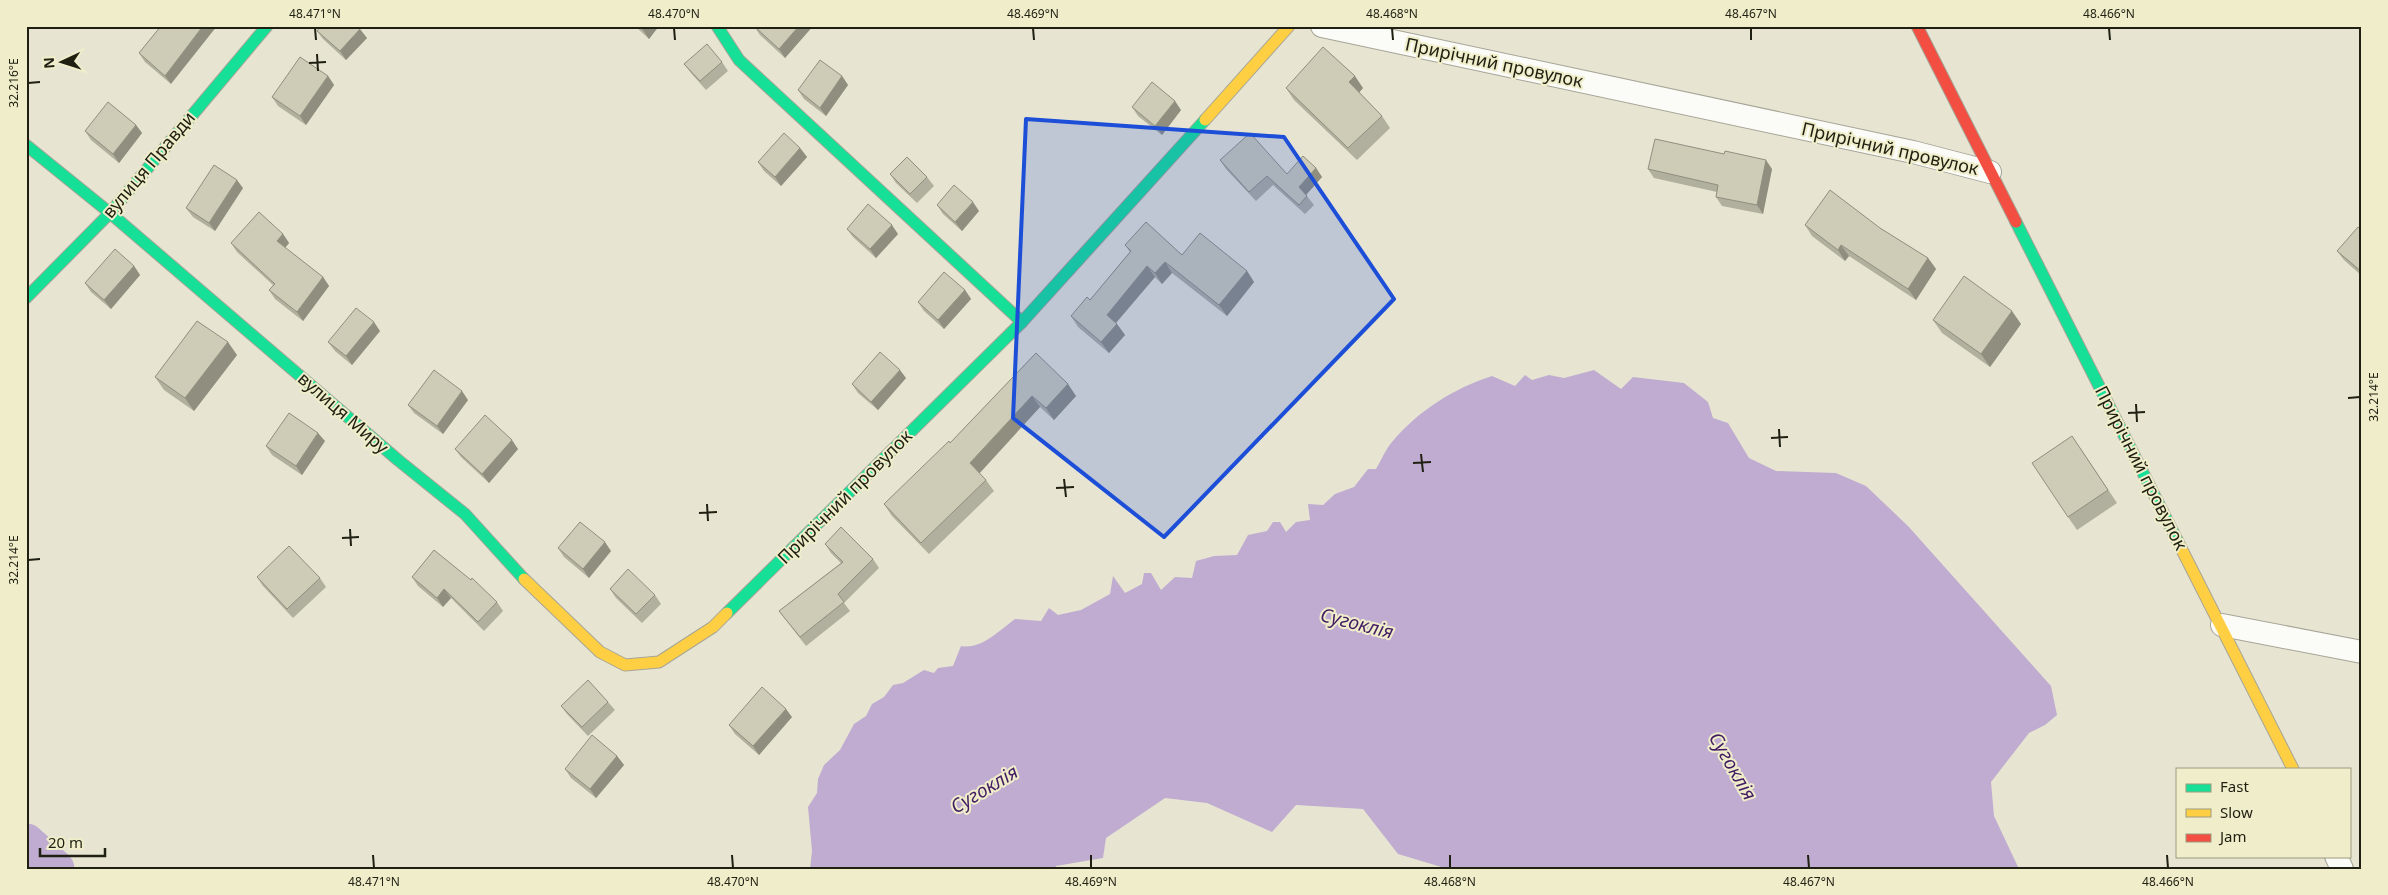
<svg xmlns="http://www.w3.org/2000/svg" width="2388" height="895" font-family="'Noto Sans',sans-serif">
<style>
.water{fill:#bfacd0}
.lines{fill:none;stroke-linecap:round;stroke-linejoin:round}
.river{stroke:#bfacd0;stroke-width:39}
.street-casing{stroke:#a7a597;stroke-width:24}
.fast-casing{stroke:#a7a597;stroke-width:13}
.slow-casing{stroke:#a7a597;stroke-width:13}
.jam-casing{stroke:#a7a597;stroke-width:13}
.street{stroke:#fbfbf8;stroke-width:22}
.fast{stroke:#16e098;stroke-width:11}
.slow{stroke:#ffcf43;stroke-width:11}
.jam{stroke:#f24e42;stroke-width:11}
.wall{fill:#b1af9d}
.shaded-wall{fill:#908f7f}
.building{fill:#ceccb6;stroke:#908f7f}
.marked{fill:#1d4ed8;fill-opacity:0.2;stroke:#1d4ed8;stroke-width:4;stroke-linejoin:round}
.ticks{fill:none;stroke:#1f1f12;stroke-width:2}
.labels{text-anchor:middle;stroke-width:4;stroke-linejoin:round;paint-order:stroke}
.street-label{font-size:18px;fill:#1f1f12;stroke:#efedca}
.water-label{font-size:19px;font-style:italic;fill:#431d64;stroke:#efedca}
.neatline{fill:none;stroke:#1f1f12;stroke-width:2}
.ticks-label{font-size:12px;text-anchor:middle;fill:#1f1f12}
</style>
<rect width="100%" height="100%" fill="#e7e5d2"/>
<!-- water -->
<path class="water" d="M1594,370l27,19 12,-12 51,6 24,19 5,16 15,5 21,35 27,13 60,2 30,13 42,40 143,160 6,29 -12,10 -16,8 -38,49 3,34 25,53h-571l-50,-15 -35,-45 -67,-4 -24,27 -65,-29 -42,-5 -59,40 -3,20 -47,8 -1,3h-245l2,-18 -4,-44 9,-14 1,-14 6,-14 16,-15 14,-26 12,-8 6,-12 12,-7 9,-12 10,-2 21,-13 10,3 4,-5 15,-2 8,-20c20,4 39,-16 54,-27l26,2 8,-13 9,7 23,-5 29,-16 3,-18 12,17 17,-9 2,-11h7l10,17 14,-13 17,1 4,-17 18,-5 23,-1 11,-20 19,-4 6,-9h7l6,10 10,-10 14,-2 -2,-16 15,1 12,-11 19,-7 14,-18h8c5,-8 9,-19 16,-27 26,-31 62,-54 100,-66l23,10 10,-11 7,5 17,-5 15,3z"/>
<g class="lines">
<!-- river -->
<polyline class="river" points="26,843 55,869"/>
<defs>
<g id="street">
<polyline points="1322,26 1913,152 1990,172"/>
<polyline points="2222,625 2362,652"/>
<polyline points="2336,856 2342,869"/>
</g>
<g id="fast">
<polyline points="717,26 739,60 1022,322 1205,120"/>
<polyline points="26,145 110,213 398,460 465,514 524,579"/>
<polyline points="2016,222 2178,542"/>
<polyline points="26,298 110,213 267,26"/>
<polyline points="727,613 1022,322"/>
</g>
<g id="slow">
<polyline points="1205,120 1289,26"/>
<polyline points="2178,542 2293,769"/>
<polyline points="524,579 600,652 625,665 659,662 713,627 727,613"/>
</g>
<polyline id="jam" points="1917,26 2016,222"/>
</defs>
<!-- street casing -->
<use href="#street" class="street-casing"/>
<!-- fast casing -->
<use href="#fast" class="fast-casing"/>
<!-- slow casing -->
<use href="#slow" class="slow-casing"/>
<!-- jam casing -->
<use href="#jam" class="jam-casing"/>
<!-- street -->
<use href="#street" class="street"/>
<!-- fast -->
<use href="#fast" class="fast"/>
<!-- slow -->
<use href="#slow" class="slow"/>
<!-- jam -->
<use href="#jam" class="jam"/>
</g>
<!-- wall -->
<g class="wall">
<polygon points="161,26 171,84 145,62 139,53"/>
<polygon points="635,26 659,26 649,39"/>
<polygon points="754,26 813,26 785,58 760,35"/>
<polygon points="317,31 367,38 346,60 323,39"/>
<polygon points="722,62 728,71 706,90 691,73 684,64"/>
<polygon points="328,76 334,85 306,125 278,106 272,97"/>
<polygon points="842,76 848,85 826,116 804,99 798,90"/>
<polygon points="1286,88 1363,88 1359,92 1382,116 1390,128 1357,160 1294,100"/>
<polygon points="1132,107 1181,110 1162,135 1138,116"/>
<polygon points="136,125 142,133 119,163 91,140 85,131"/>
<polygon points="800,148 807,157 781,186 764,171 758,162"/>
<polygon points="1220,160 1287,174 1316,168 1322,177 1306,195 1314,205 1305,214 1273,185 1256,201 1226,169"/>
<polygon points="1648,169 1772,169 1763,214 1722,206 1716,197 1717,192 1654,178"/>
<polygon points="890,174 927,177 934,186 917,203 896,183"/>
<polygon points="243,188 215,231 193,217 186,208"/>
<polygon points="937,205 979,211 962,231 943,214"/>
<polygon points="1805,225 1880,228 1928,258 1936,269 1916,300 1849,256 1845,261 1812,236"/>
<polygon points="847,229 898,234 876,258 853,237"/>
<polygon points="2362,230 2362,276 2344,260 2337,251"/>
<polygon points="283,234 289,243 285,248 323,277 329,286 303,321 275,299 269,290 273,285 237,252 231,243"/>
<polygon points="1125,245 1182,255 1247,271 1254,282 1227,316 1172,273 1162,284 1155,277 1116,323 1125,335 1109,353 1078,327 1071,316 1090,300 1130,252"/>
<polygon points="134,266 140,275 111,309 91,292 85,283"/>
<polygon points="965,290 971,299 944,329 924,311 918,302"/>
<polygon points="1933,320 2021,324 1990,367 1942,333"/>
<polygon points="380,331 352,365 335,351 328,342"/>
<polygon points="1036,353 1076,396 1054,420 1040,407 979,473 986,480 994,491 929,554 892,516 884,504 950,443"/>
<polygon points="237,355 194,411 164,390 155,377"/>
<polygon points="906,378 878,410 858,393 852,384"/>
<polygon points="468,400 443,434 414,413 408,405"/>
<polygon points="325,441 302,475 272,455 266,446"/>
<polygon points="455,449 518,449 489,483 461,457"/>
<polygon points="2081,449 2117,503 2077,530 2068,517"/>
<polygon points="825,544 873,559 879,568 844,603 850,611 806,646 779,611 841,563 831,553"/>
<polygon points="558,548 611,551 589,578 564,557"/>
<polygon points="257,577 320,578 326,587 293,618 263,586"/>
<polygon points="412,577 497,602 503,611 484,631 451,598 443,607 418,586"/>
<polygon points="610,589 655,595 661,604 642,623 616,598"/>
<polygon points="608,702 615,710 588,736 567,714 561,706"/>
<polygon points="792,717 759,755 735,734 729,725"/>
<polygon points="617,756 624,765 596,798 571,778 565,769"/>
</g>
<!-- shaded-wall -->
<g class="shaded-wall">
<polygon points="203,26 217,26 171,84 165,76"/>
<polygon points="646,26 659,26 649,39 643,30"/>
<polygon points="799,26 813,26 785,58 779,49"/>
<polygon points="360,29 367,38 346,60 340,51"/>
<polygon points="328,76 334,85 306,125 300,116"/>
<polygon points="842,76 848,85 826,116 820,108"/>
<polygon points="1355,76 1363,88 1358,94 1349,82"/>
<polygon points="1175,101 1181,110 1162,135 1155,126"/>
<polygon points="136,125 142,133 119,163 113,154"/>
<polygon points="800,148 807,157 781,186 775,177"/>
<polygon points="1766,160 1772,169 1763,214 1757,205"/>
<polygon points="1316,168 1322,177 1305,196 1299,187"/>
<polygon points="237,180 243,188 215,231 209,223"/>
<polygon points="973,202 979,211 962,231 955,222"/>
<polygon points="892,225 898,234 876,258 870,249"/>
<polygon points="283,234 289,243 283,250 277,241"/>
<polygon points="1841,245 1849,256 1845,261 1838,250"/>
<polygon points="1928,258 1936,269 1916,300 1908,289"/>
<polygon points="1165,262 1172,273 1162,284 1155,273"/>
<polygon points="134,266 140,275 111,309 104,300"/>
<polygon points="1147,266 1155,277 1114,325 1107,315"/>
<polygon points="1247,271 1254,282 1227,316 1219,305"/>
<polygon points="323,277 329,286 303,321 297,312"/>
<polygon points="965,290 971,299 944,329 938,320"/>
<polygon points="2012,311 2021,324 1990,367 1981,354"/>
<polygon points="374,322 380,331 352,365 346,356"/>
<polygon points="1117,324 1125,335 1109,353 1101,342"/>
<polygon points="228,342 237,355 194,411 185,398"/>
<polygon points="900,370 906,378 878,410 871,402"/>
<polygon points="1068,384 1076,396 1054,420 1046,408"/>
<polygon points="462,391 468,400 443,434 437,426"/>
<polygon points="1032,396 1040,407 978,475 970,463"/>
<polygon points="318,433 325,441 302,475 296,466"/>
<polygon points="512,440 518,449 489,483 482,474"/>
<polygon points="605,542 611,551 589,578 583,569"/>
<polygon points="444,589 451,598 443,607 437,598"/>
<polygon points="786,709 792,717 759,755 753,746"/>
<polygon points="617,756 624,765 596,798 590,789"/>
</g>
<!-- building -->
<g class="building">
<polygon points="161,26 203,26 165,76 139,53"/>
<polygon points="321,26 357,26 360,29 340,51 317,31"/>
<polygon points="639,26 646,26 643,30"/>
<polygon points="754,26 799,26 779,49"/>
<polygon points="707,44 722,62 700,81 684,64"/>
<polygon points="1323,47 1355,76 1349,82 1382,116 1348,148 1286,88"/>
<polygon points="300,57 328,76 300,116 272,97"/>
<polygon points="820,60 842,76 820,108 798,90"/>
<polygon points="1152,82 1175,101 1155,126 1132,107"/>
<polygon points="108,102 136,125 113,154 85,131"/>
<polygon points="784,133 800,148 775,177 758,162"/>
<polygon points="1250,133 1287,174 1303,156 1316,168 1299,187 1307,196 1299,205 1267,176 1249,192 1220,160"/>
<polygon points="1655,139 1724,154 1725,151 1766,160 1757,205 1716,197 1718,185 1648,169"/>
<polygon points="907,157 927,177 910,194 890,174"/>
<polygon points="214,165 237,180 209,223 186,208"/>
<polygon points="954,185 973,202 955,222 937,205"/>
<polygon points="1830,190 1880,228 1928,258 1908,289 1841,245 1838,250 1805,225"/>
<polygon points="868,204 892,225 870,249 847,229"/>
<polygon points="259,212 283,234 277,241 323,277 297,312 269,290 275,284 231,243"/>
<polygon points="1146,222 1182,255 1200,233 1247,271 1219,305 1165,262 1155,273 1147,266 1107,315 1117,324 1101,342 1071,316 1087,297 1090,300 1131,251 1125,245"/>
<polygon points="2358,227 2362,230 2362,272 2337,251"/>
<polygon points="115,249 134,266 104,300 85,283"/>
<polygon points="944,272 965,290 938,320 918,302"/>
<polygon points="1964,276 2012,311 1981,354 1933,320"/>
<polygon points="356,308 374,322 346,356 328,342"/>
<polygon points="197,321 228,342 185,398 155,377"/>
<polygon points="880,352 900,370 871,402 852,384"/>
<polygon points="1036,353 1068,384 1046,408 1032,396 970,463 986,480 921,543 884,504 949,441 950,443"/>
<polygon points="434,370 462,391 437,426 408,405"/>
<polygon points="289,413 318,433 296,466 266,446"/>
<polygon points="485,415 512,440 482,474 455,449"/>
<polygon points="2072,436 2108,490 2068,517 2032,463"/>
<polygon points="580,522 605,542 583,569 558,548"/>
<polygon points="841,527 873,559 838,594 844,602 800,637 779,611 843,562 825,544"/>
<polygon points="289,546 320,578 287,609 257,577"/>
<polygon points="434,550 471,580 472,578 497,602 478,622 444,589 437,598 412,577"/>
<polygon points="628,569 655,595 636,614 610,589"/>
<polygon points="588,680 608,702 582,727 561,706"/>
<polygon points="762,687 786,709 753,746 729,725"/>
<polygon points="592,735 617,756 590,789 565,769"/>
</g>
<!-- marked area -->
<path class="marked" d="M1026,119l258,18 110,162 -230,238 -151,-119z"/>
<!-- ticks -->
<path class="ticks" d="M315,28l1,12M674,28l1,12M1033,28l1,12M1392,28l1,12M1751,28v12M2109,28l1,12M317,54l1,17M309,63l17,-1M28,83l12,-1M2348,398l12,-1M2136,404l1,18M2128,413l17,-1M1779,429l1,18M1771,438l17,-1M1421,454l2,18M1413,463l18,-1M1064,479l2,18M1056,488l18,-1M707,504l1,17M699,513l18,-1M350,529l1,17M342,538l17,-1M28,560l12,-1M373,855l1,13M732,855l1,13M1091,855v13M1450,855v13M1808,855l1,13M2167,855l1,13"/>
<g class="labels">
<!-- street labels -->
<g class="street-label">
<text transform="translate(1494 63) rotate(12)" y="6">Прирічний провулок</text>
<text transform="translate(1890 149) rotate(13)" y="6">Прирічний провулок</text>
<text transform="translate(149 165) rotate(-50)" y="6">вулиця Правди</text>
<text transform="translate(343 413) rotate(41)" y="6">вулиця Миру</text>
<text transform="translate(2141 468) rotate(63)" y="6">Прирічний провулок</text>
<text transform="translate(845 497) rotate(-45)" y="6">Прирічний провулок</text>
</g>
<!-- water labels -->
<g class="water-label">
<text transform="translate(1357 623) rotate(14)" y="7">Сугоклія</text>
<text transform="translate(1733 766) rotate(60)" y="7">Сугоклія</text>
<text transform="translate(984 789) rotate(-31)" y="7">Сугоклія</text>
</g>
</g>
<!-- border -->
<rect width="2388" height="895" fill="none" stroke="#efedca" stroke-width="55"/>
<!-- legend -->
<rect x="2176" y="768" width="175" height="90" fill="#efedca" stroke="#9c9b80"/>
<rect x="2186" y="784" width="25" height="8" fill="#16e098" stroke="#9c9b80"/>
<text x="2220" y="792" font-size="15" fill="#1f1f12">Fast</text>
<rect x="2186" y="809" width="25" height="8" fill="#ffcf43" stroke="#9c9b80"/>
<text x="2220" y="818" font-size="15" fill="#1f1f12">Slow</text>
<rect x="2186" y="834" width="25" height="8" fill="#f24e42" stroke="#9c9b80"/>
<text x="2220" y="842" font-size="15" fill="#1f1f12">Jam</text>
<!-- north arrow -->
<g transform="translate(62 62) rotate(266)" stroke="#efedca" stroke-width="4" paint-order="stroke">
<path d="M0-4L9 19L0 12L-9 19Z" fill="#1f1f12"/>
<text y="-8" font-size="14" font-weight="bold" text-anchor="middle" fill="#1f1f12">N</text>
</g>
<!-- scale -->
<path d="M40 848v8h65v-8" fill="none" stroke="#1f1f12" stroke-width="2.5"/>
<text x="48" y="848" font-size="15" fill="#1f1f12" stroke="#efedca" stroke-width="4" paint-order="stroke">20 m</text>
<rect x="28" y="28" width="2332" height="840" class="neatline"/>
<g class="ticks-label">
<text x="315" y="18">48.471°N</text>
<text x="674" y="18">48.470°N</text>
<text x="1033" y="18">48.469°N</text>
<text x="1392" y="18">48.468°N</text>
<text x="1751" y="18">48.467°N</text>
<text x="2109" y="18">48.466°N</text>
<text transform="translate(14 83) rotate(-90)" y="4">32.216°E</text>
<text transform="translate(2374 397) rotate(-90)" y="4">32.214°E</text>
<text transform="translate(14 560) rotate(-90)" y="4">32.214°E</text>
<text x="374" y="886">48.471°N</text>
<text x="733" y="886">48.470°N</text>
<text x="1091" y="886">48.469°N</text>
<text x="1450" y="886">48.468°N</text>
<text x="1809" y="886">48.467°N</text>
<text x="2168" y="886">48.466°N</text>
</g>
</svg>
